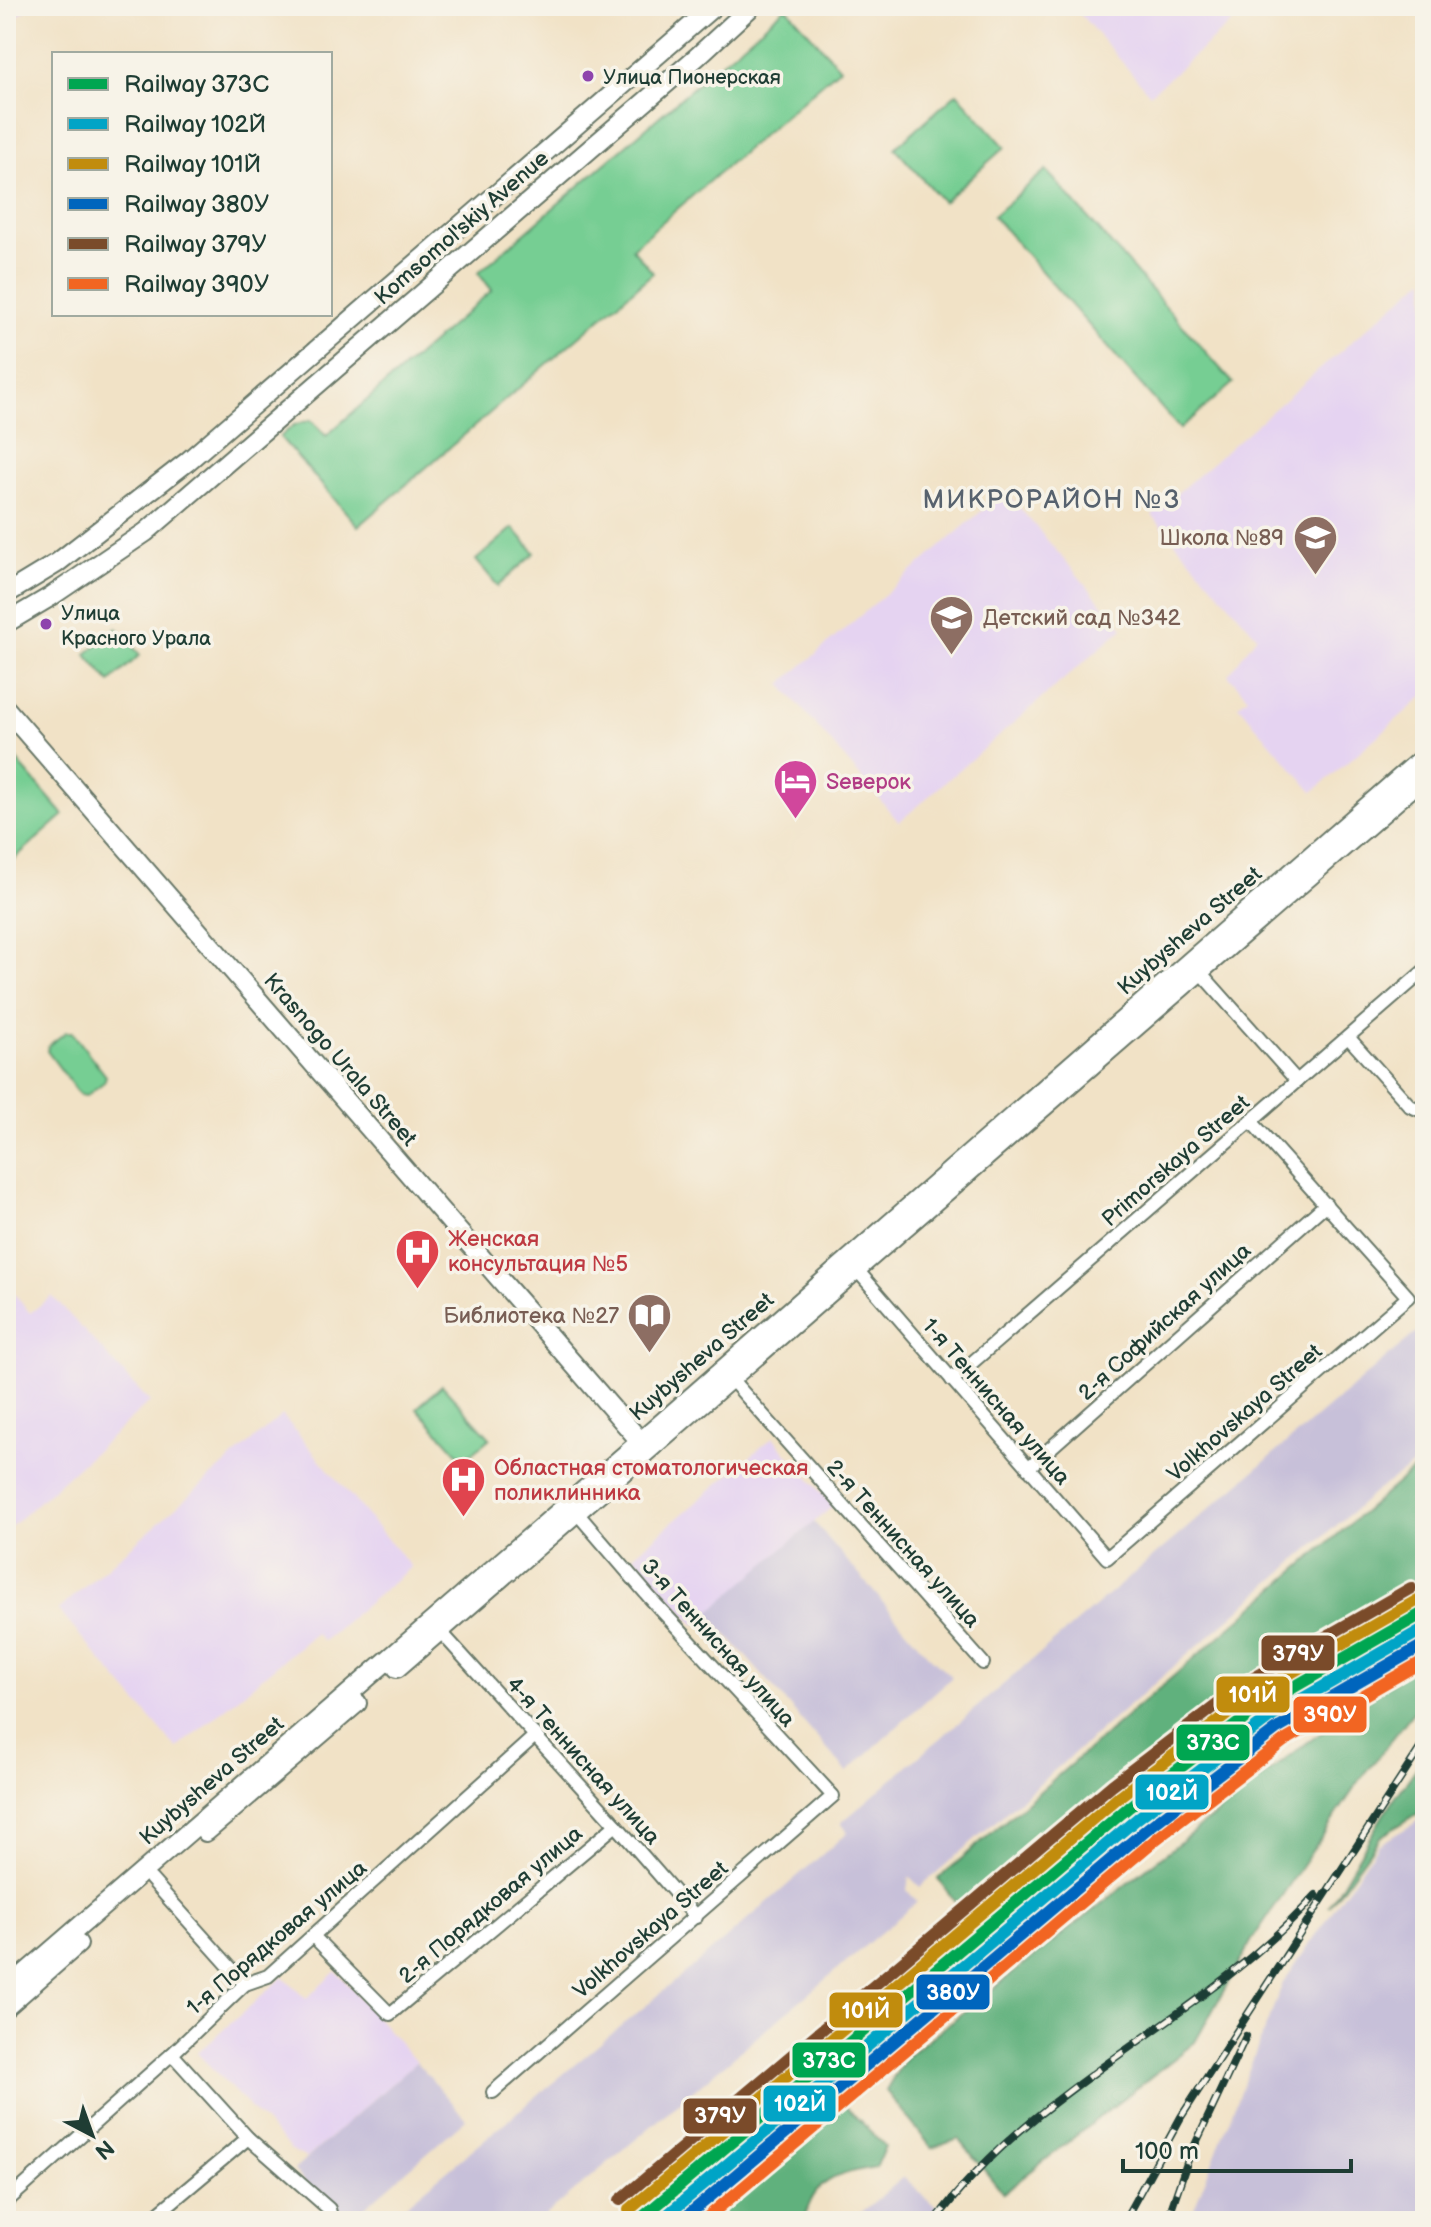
<svg xmlns="http://www.w3.org/2000/svg" width="1431" height="2227" font-family="'Balsamiq Sans',sans-serif">
<style>
.built{fill:#e5d3f1}
.industrial{fill:#c7c0d9}
.green{fill:#76ce93;stroke:#4a8664;stroke-width:2}
.forest{fill:#60b17d;stroke:#407758;stroke-width:2}
.lines{fill:none;stroke-linecap:round;stroke-linejoin:round}
.street-casing{stroke:#687767;stroke-width:16}
.secondary-casing{stroke:#687767;stroke-width:22}
.street{stroke:#fff;stroke-width:12}
.secondary{stroke:#fff;stroke-width:18}
.rail-casing{stroke:#1f3d34;stroke-width:8}
.rail{stroke:#f7f3e8;stroke-width:5;stroke-dasharray:15;stroke-linecap:butt}
.rail-1-casing{stroke:#f7f3e8;stroke-width:18}
.rail-2-casing{stroke:#f7f3e8;stroke-width:18}
.rail-3-casing{stroke:#f7f3e8;stroke-width:18}
.rail-4-casing{stroke:#f7f3e8;stroke-width:18}
.rail-5-casing{stroke:#f7f3e8;stroke-width:18}
.rail-6-casing{stroke:#f7f3e8;stroke-width:18}
.rail-1{stroke:#00a651;stroke-width:12}
.rail-2{stroke:#02a4c6;stroke-width:12}
.rail-3{stroke:#c18c0d;stroke-width:12}
.rail-4{stroke:#0065bd;stroke-width:12}
.rail-5{stroke:#7a4b2a;stroke-width:12}
.rail-6{stroke:#f26522;stroke-width:12}
.bus-dot{fill:#8e44ad;stroke:#f7f3e8;stroke-width:3}
.labels{text-anchor:middle;stroke-width:7;stroke-linejoin:round;paint-order:stroke}
.bus-label{font-size:20px;fill:#1f3d34;stroke:#f7f3e8;text-anchor:start}
.street-label{font-size:22px;fill:#1f3d34;stroke:#f7f3e8}
.education-label{font-size:22px;fill:#785e54;stroke:#f7f3e8;text-anchor:end}
.hotel-label{font-size:22px;fill:#b23c85;stroke:#f7f3e8;text-anchor:start}
.health-label{font-size:22px;fill:#be3a42;stroke:#f7f3e8;text-anchor:start}
.quarter-label{font-size:26px;letter-spacing:2px;fill:#57626e;stroke:#f7f3e8}
.line-badge{stroke:#f7f3e8;stroke-width:3}
.badge-label{font-size:22px;text-anchor:middle;font-weight:bold;fill:#fff}
</style>
<rect width="100%" height="100%" fill="#f7f3e8"/>
<filter id="ink" filterUnits="userSpaceOnUse"><feTurbulence type="fractalNoise" baseFrequency=".0125" numOctaves="2"/><feDisplacementMap in="SourceGraphic" scale="16" xChannelSelector="R" yChannelSelector="G"/><feConvolveMatrix kernelMatrix="1 2 1 2 8 2 1 2 1" color-interpolation-filters="sRGB"/></filter>
<filter id="wash" filterUnits="userSpaceOnUse"><feTurbulence type="fractalNoise" baseFrequency=".006" numOctaves="4" result="noise"/><feDisplacementMap in="SourceGraphic" scale="32" xChannelSelector="R" yChannelSelector="G"/><feGaussianBlur stdDeviation="1.8" result="paint"/><feColorMatrix in="noise" values="0 0 0 0 0 0 0 0 0 0 0 0 0 0 0 0 0 1.4 0 .05"/><feComposite in="paint" operator="in"/></filter>
<g filter="url(#wash)">
<rect width="100%" height="100%" fill="#f1e2c6"/>
<!-- built -->
<g class="built">
<polygon points="6,6 30,6 6,27"/>
<polygon points="1073,6 1251,6 1150,94"/>
<polygon points="1425,278 1425,695 1313,792 1238,705 1248,697 1228,675 1257,636 1152,515"/>
<polygon points="1005,491 1123,628 899,822 781,684"/>
<polygon points="6,1283 30,1313 52,1296 150,1402 6,1531"/>
<polygon points="282,1415 411,1567 323,1641 315,1633 177,1749 58,1610"/>
<polygon points="773,1437 833,1506 695,1625 633,1556"/>
<polygon points="336,1971 416,2062 307,2158 291,2150 197,2053 283,1977 306,1999"/>
</g>
<!-- industrial -->
<g class="industrial">
<polygon points="1425,1325 1425,1457 1376,1491 920,1887 909,1876 907,1890 917,1902 539,2221 386,2221 713,1950 848,1832 841,1823"/>
<polygon points="814,1522 928,1655 952,1677 847,1772 708,1613"/>
<polygon points="1425,1817 1425,2221 1189,2221 1283,1983 1378,1845"/>
<polygon points="416,2062 466,2119 349,2221 339,2221 294,2170"/>
<polygon points="904,2177 951,2221 851,2221"/>
</g>
<!-- green -->
<g class="green">
<polygon points="786,7 840,68 632,248 653,273 358,526 280,437 294,425 311,420 326,436 492,290 478,273"/>
<polygon points="957,93 1005,147 943,202 895,148"/>
<polygon points="1046,170 1233,383 1180,429 993,216"/>
<polygon points="513,528 535,553 498,586 476,560"/>
<polygon points="117,628 140,655 110,682 86,654"/>
<polygon points="6,748 64,815 6,866"/>
<polygon points="66,1032 72,1032 106,1076 104,1082 86,1096 80,1095 47,1051 48,1046"/>
<polygon points="442,1385 490,1438 464,1460 417,1408"/>
</g>
<!-- forest -->
<g class="forest">
<polygon points="1425,1464 1425,1575 1251,1678 959,1907 938,1879 1408,1474"/>
<polygon points="1425,1659 1425,1697 1360,1780 1252,1940 1195,2042 1003,2193 959,2139 932,2148 886,2091 906,2057 1304,1745"/>
<polygon points="1425,1756 1425,1809 1380,1837 1329,1907 1383,1815"/>
<path d="M834,2095l51,51 -9,21c-38,7 -63,11 -72,54h-122z"/>
</g>
</g>
<g filter="url(#ink)">
<g class="lines">
<defs>
<g id="street">
<polyline points="1200,972 1297,1081"/>
<polyline points="1348,1037 1410,1106 1425,1112"/>
<polyline points="857,1270 1107,1558 1408,1297 1251,1121"/>
<polyline points="731,1379 983,1663"/>
<polyline points="952,1380 1425,970"/>
<polyline points="1028,1468 1326,1204"/>
<polyline points="440,1631 616,1825 696,1917"/>
<polyline points="151,1879 245,1984"/>
<polyline points="313,1936 390,2014 616,1825"/>
<polyline points="172,2054 248,2138 329,2209 332,2221"/>
<polyline points="493,2092 833,1796 650,1598 577,1513"/>
<polyline points="6,2202 172,2054 245,1984 268,1976 536,1735"/>
<polyline points="149,2221 248,2138"/>
</g>
<g id="secondary">
<polyline points="6,594 57,563 187,462 714,6"/>
<polyline points="6,623 50,597 146,532 698,56 752,6"/>
<polyline points="6,709 647,1449"/>
<polyline points="397,1668 1425,776"/>
<polyline points="206,1832 357,1703"/>
<polyline points="6,1990 641,1441 1425,756"/>
<polyline points="6,2007 78,1944"/>
</g>
</defs>
<!-- street casing -->
<use href="#street" class="street-casing"/>
<!-- secondary casing -->
<use href="#secondary" class="secondary-casing"/>
<!-- street -->
<use href="#street" class="street"/>
<!-- secondary -->
<use href="#secondary" class="secondary"/>
<defs>
<g id="rail">
<path d="M935,2221c101,-138 268,-200 381,-326"/>
<polyline points="1124,2221 1181,2117 1425,1741"/>
<polyline points="1167,2221 1188,2160 1246,2036"/>
</g>
</defs>
<!-- rail casing -->
<use href="#rail" class="rail-casing"/>
<!-- rail -->
<use href="#rail" class="rail"/>
<defs>
<polyline id="rail-1" points="638,2221 1129,1807 1261,1706 1425,1612"/>
<polyline id="rail-2" points="660,2221 1138,1818 1269,1718 1425,1628"/>
<polyline id="rail-3" points="629,2210 1120,1796 1254,1694 1418,1600"/>
<polyline id="rail-4" points="681,2221 1147,1829 1277,1729 1425,1644"/>
<polyline id="rail-5" points="620,2200 1112,1785 1247,1682 1411,1588"/>
<polyline id="rail-6" points="703,2221 1155,1840 1284,1741 1425,1660"/>
</defs>
<!-- rail-1 casing -->
<use href="#rail-1" class="rail-1-casing"/>
<!-- rail-2 casing -->
<use href="#rail-2" class="rail-2-casing"/>
<!-- rail-3 casing -->
<use href="#rail-3" class="rail-3-casing"/>
<!-- rail-4 casing -->
<use href="#rail-4" class="rail-4-casing"/>
<!-- rail-5 casing -->
<use href="#rail-5" class="rail-5-casing"/>
<!-- rail-6 casing -->
<use href="#rail-6" class="rail-6-casing"/>
<!-- rail-1 -->
<use href="#rail-1" class="rail-1"/>
<!-- rail-2 -->
<use href="#rail-2" class="rail-2"/>
<!-- rail-3 -->
<use href="#rail-3" class="rail-3"/>
<!-- rail-4 -->
<use href="#rail-4" class="rail-4"/>
<!-- rail-5 -->
<use href="#rail-5" class="rail-5"/>
<!-- rail-6 -->
<use href="#rail-6" class="rail-6"/>
</g>
</g>
<!-- icons -->
<defs>
<symbol id="school-pin" viewBox="-11 -11 22 30"><path d="M0 17L-7.5 6A9.5 9.5 0 1 1 7.5 6Z" fill="#8d6e63" stroke="#f7f3e8"/><path d="M0-5L7-2L0 1L-7-2ZM-4 1L0 2.5L4 1V4Q0 6-4 4Z" fill="#fff"/></symbol>
<symbol id="hotel-pin" viewBox="-11 -11 22 30"><path d="M0 17L-7.5 6A9.5 9.5 0 1 1 7.5 6Z" fill="#d1479c" stroke="#f7f3e8"/><path d="M-6-4.5h1.5V1H6V5H4.5V3h-9V5H-6ZM-4 0a1.8 1.8 0 1 1 3.6 0ZM.5 0V-2.5h3Q6-2.5 6 0Z" fill="#fff"/></symbol>
<symbol id="hospital-pin" viewBox="-11 -11 22 30"><path d="M0 17L-7.5 6A9.5 9.5 0 1 1 7.5 6Z" fill="#e0444e" stroke="#f7f3e8"/><path d="M-5-5h3v3.5h4V-5h3V5h-3V1.5h-4V5h-3Z" fill="#fff"/></symbol>
<symbol id="library-pin" viewBox="-11 -11 22 30"><path d="M0 17L-7.5 6A9.5 9.5 0 1 1 7.5 6Z" fill="#8d6e63" stroke="#f7f3e8"/><path d="M-6-4Q-3-5.5-.7-3.5V5Q-3 3-6 4ZM6-4Q3-5.5 .7-3.5V5Q3 3 6 4Z" fill="#fff"/></symbol>
</defs>
<g fill-rule="evenodd">
<use href="#school-pin" x="1290" y="512" width="51" height="69"/>
<use href="#school-pin" x="926" y="592" width="51" height="69"/>
<use href="#hotel-pin" x="770" y="756" width="51" height="69"/>
<use href="#hospital-pin" x="392" y="1226" width="51" height="69"/>
<use href="#library-pin" x="624" y="1290" width="51" height="69"/>
<use href="#hospital-pin" x="438" y="1454" width="51" height="69"/>
</g>
<!-- markers -->
<g class="bus-dot">
<circle cx="588" cy="76" r="7"/>
<circle cx="46" cy="624" r="7"/>
</g>
<g class="labels">
<!-- bus labels -->
<g class="bus-label">
<text x="603" y="84">Улица Пионерская</text>
<text x="61" y="620">Улица<tspan x="61" dy="25">Красного Урала</tspan></text>
</g>
<!-- street labels -->
<g class="street-label">
<text transform="translate(461 227) rotate(-41)" y="8">Komsomol'skiy Avenue</text>
<text transform="translate(1189 930) rotate(-41)" y="8">Kuybysheva Street</text>
<text transform="translate(341 1059) rotate(49)" y="8">Krasnogo Urala Street</text>
<text transform="translate(1175 1160) rotate(-41)" y="8">Primorskaya Street</text>
<text transform="translate(1164 1321) rotate(-42)" y="8">2-я Софийская улица</text>
<text transform="translate(701 1356) rotate(-41)" y="8">Kuybysheva Street</text>
<text transform="translate(997 1401) rotate(49)" y="8">1-я Теннисная улица</text>
<text transform="translate(1244 1412) rotate(-41)" y="8">Volkhovskaya Street</text>
<text transform="translate(904 1543) rotate(48)" y="8">2-я Теннисная улица</text>
<text transform="translate(719 1642) rotate(48)" y="8">3-я Теннисная улица</text>
<text transform="translate(584 1760) rotate(48)" y="8">4-я Теннисная улица</text>
<text transform="translate(211 1780) rotate(-41)" y="8">Kuybysheva Street</text>
<text transform="translate(490 1904) rotate(-40)" y="8">2-я Порядковая улица</text>
<text transform="translate(650 1929) rotate(-41)" y="8">Volkhovskaya Street</text>
<text transform="translate(276 1937) rotate(-40)" y="8">1-я Порядковая улица</text>
</g>
<!-- education labels -->
<g class="education-label">
<text x="1284" y="545">Школа №89</text>
<text x="983" y="625" text-anchor="start">Детский сад №342</text>
<text x="619" y="1323">Библиотека №27</text>
</g>
<!-- hotel labels -->
<g class="hotel-label">
<text x="826" y="789">Sеверок</text>
</g>
<!-- health labels -->
<g class="health-label">
<text x="448" y="1246">Женская<tspan x="448" dy="25">консультация №5</tspan></text>
<text x="494" y="1475">Областная стоматологическая<tspan x="494" dy="25">поликлинника</tspan></text>
</g>
<!-- quarter labels -->
<g class="quarter-label">
<text x="1052" y="508">МИКРОРАЙОН №3</text>
</g>
</g>
<g class="line-badge">
<rect x="1260" y="1634" width="76" height="38" rx="8" fill="#7a4b2a"/>
<rect x="1215" y="1675" width="76" height="39" rx="8" fill="#c18c0d"/>
<rect x="1292" y="1695" width="76" height="39" rx="8" fill="#f26522"/>
<rect x="1175" y="1723" width="76" height="39" rx="8" fill="#00a651"/>
<rect x="1134" y="1773" width="76" height="38" rx="8" fill="#02a4c6"/>
<rect x="915" y="1973" width="76" height="38" rx="8" fill="#0065bd"/>
<rect x="828" y="1991" width="76" height="38" rx="8" fill="#c18c0d"/>
<rect x="791" y="2041" width="76" height="38" rx="8" fill="#00a651"/>
<rect x="762" y="2084" width="75" height="39" rx="8" fill="#02a4c6"/>
<rect x="682" y="2097" width="76" height="38" rx="8" fill="#7a4b2a"/>
</g>
<g class="badge-label">
<text x="1298" y="1661">379У</text>
<text x="1253" y="1702">101Й</text>
<text x="1330" y="1722">390У</text>
<text x="1213" y="1750">373C</text>
<text x="1172" y="1800">102Й</text>
<text x="953" y="2000">380У</text>
<text x="866" y="2018">101Й</text>
<text x="829" y="2068">373C</text>
<text x="800" y="2111">102Й</text>
<text x="720" y="2123">379У</text>
</g>
<!-- margin -->
<rect width="1431" height="2227" fill="none" stroke="#f7f3e8" stroke-width="32"/>
<!-- legend -->
<rect x="52" y="52" width="280" height="264" fill="#f7f3e8" stroke="#a1aaa0" stroke-width="2"/>
<rect x="68" y="78" width="40" height="12" fill="#00a651" stroke="#a1aaa0" stroke-width="2"/>
<text x="124" y="92" font-size="24" fill="#1f3d34">Railway 373C</text>
<rect x="68" y="118" width="40" height="12" fill="#02a4c6" stroke="#a1aaa0" stroke-width="2"/>
<text x="124" y="132" font-size="24" fill="#1f3d34">Railway 102Й</text>
<rect x="68" y="158" width="40" height="12" fill="#c18c0d" stroke="#a1aaa0" stroke-width="2"/>
<text x="124" y="172" font-size="24" fill="#1f3d34">Railway 101Й</text>
<rect x="68" y="198" width="40" height="12" fill="#0065bd" stroke="#a1aaa0" stroke-width="2"/>
<text x="124" y="212" font-size="24" fill="#1f3d34">Railway 380У</text>
<rect x="68" y="238" width="40" height="12" fill="#7a4b2a" stroke="#a1aaa0" stroke-width="2"/>
<text x="124" y="252" font-size="24" fill="#1f3d34">Railway 379У</text>
<rect x="68" y="278" width="40" height="12" fill="#f26522" stroke="#a1aaa0" stroke-width="2"/>
<text x="124" y="292" font-size="24" fill="#1f3d34">Railway 390У</text>
<!-- north arrow -->
<g transform="translate(92 2135) rotate(139)" stroke="#f7f3e8" stroke-width="6" paint-order="stroke">
<path d="M0-6L14 30L0 20L-14 30Z" fill="#1f3d34"/>
<text y="-12" font-size="22" font-weight="bold" text-anchor="middle" fill="#1f3d34">N</text>
</g>
<!-- scale -->
<path d="M1123 2159v12h228v-12" fill="none" stroke="#1f3d34" stroke-width="4"/>
<text x="1135" y="2159" font-size="24" fill="#1f3d34" stroke="#f7f3e8" stroke-width="6" paint-order="stroke">100 m</text>
</svg>
